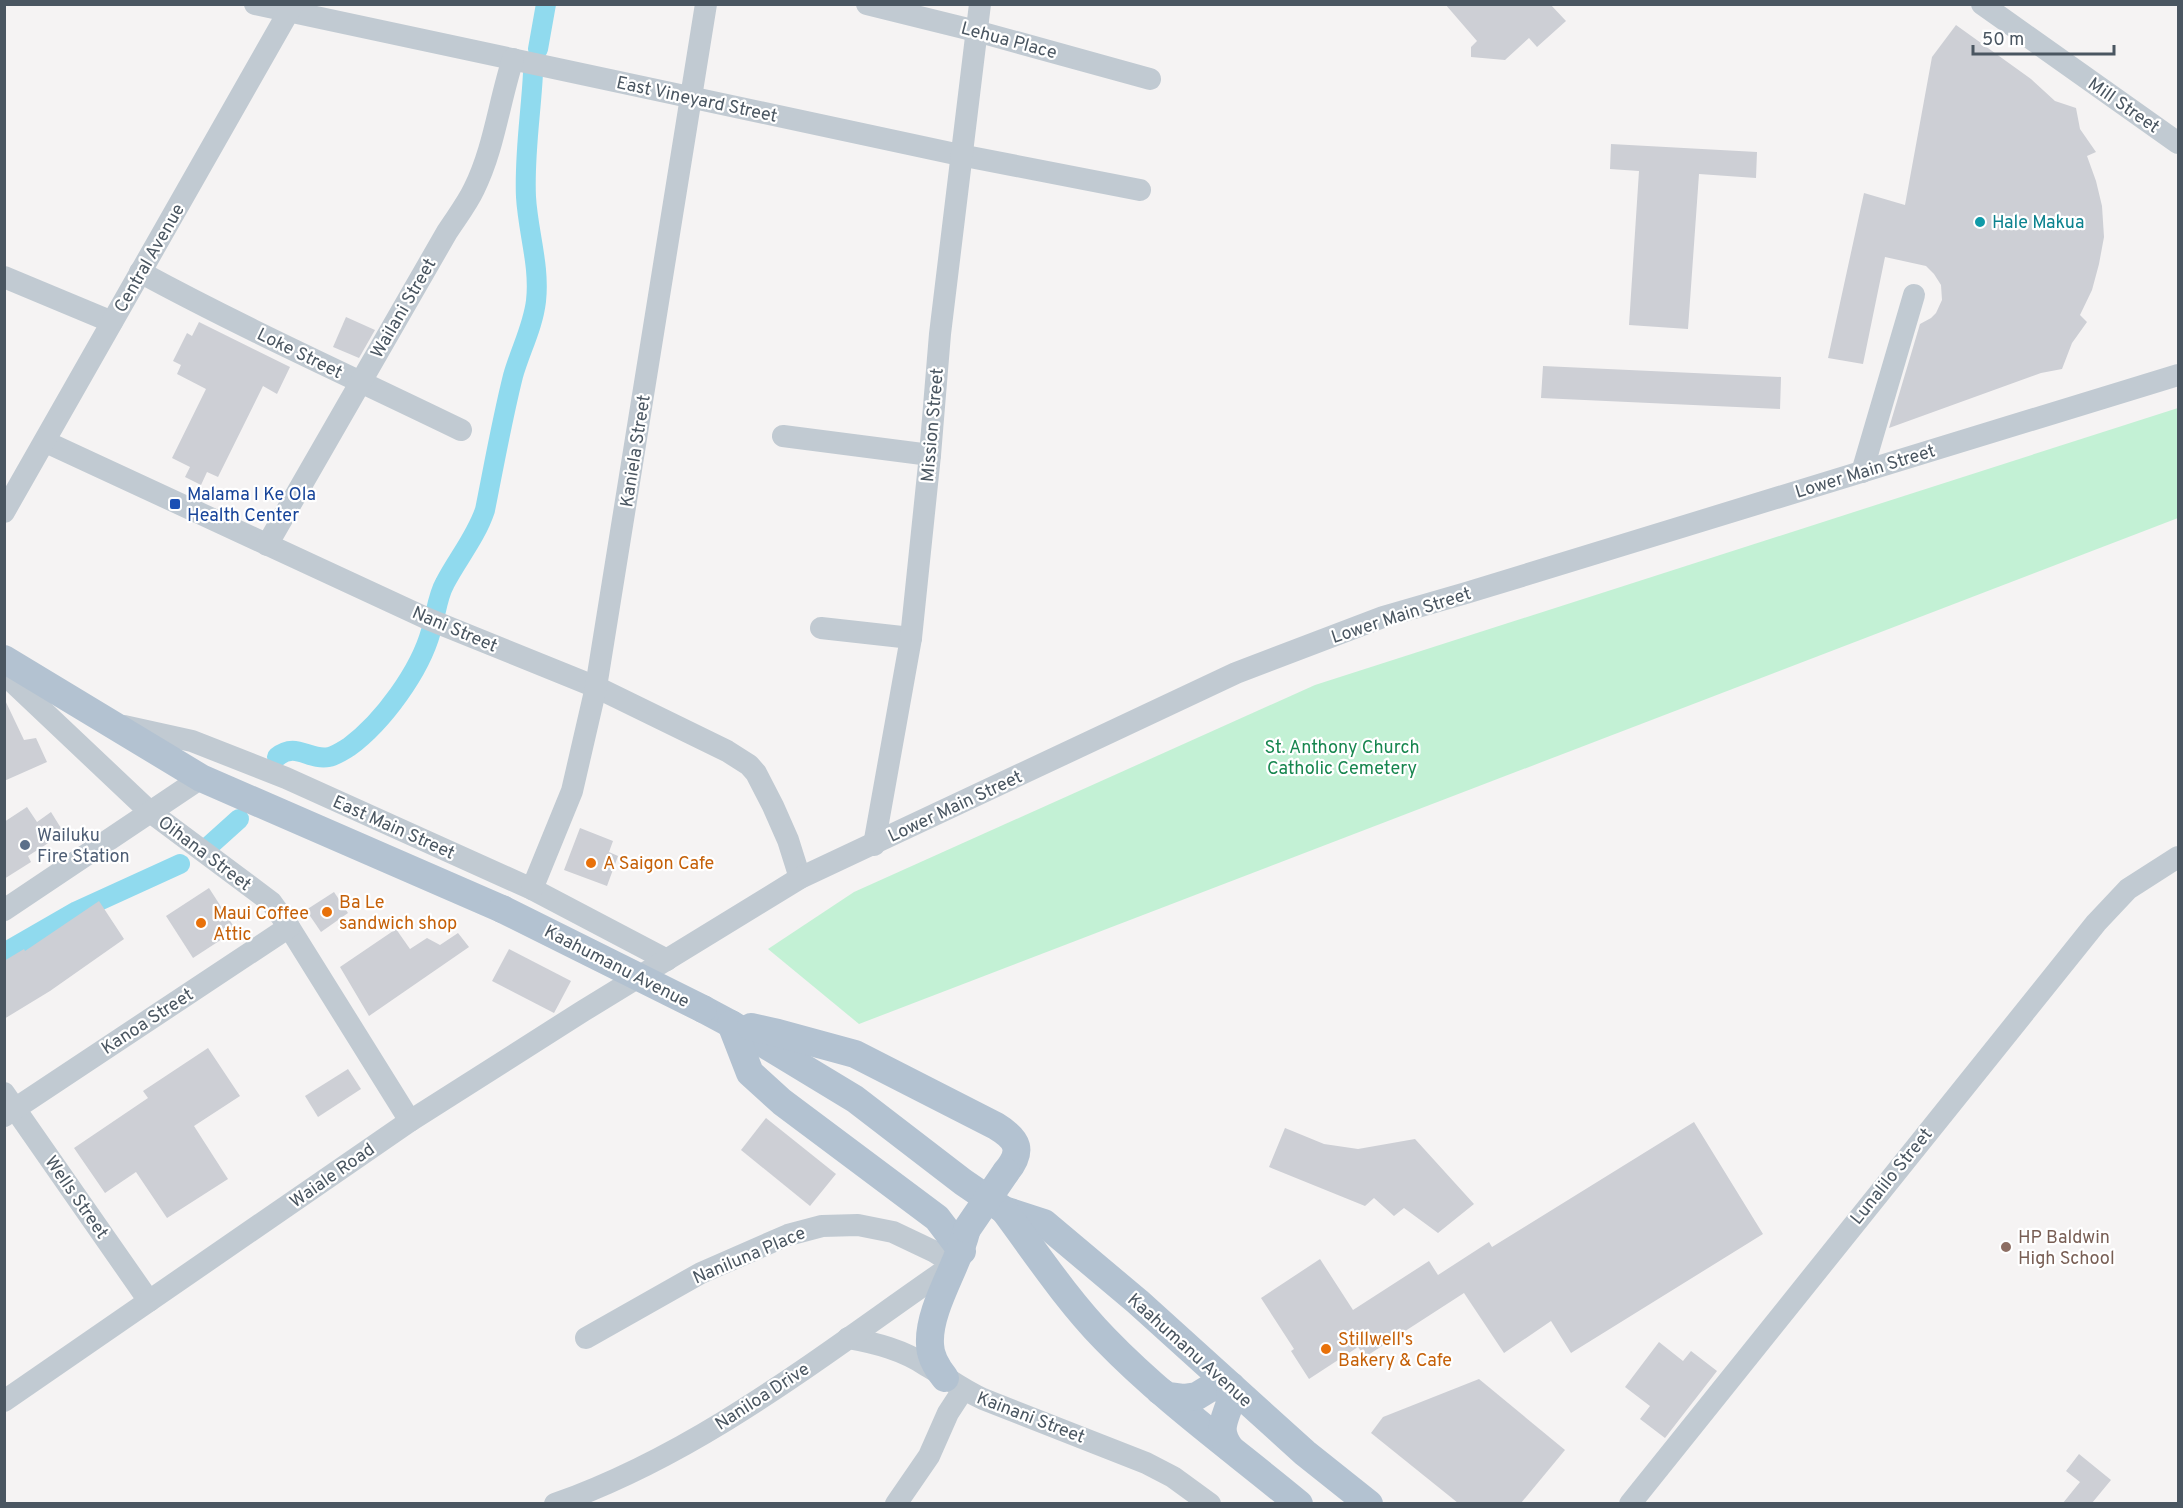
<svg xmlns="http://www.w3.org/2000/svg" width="2183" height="1508" font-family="Overpass,sans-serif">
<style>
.green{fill:#c3f1d5}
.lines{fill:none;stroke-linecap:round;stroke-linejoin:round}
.canal{stroke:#90daee;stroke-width:20}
.building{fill:#cdcfd5}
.minor{stroke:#c1cad2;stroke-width:22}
.major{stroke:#b3c2d1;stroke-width:28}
.major-bridge{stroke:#b3c2d1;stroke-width:28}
.culture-dot{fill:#0f9aa8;stroke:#fff;stroke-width:2}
.transit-dot{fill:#1a4fb4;stroke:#fff;stroke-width:2}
.service-dot{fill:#5c6f8a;stroke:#fff;stroke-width:2}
.food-dot{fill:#e8710a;stroke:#fff;stroke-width:2}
.education-dot{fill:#8d6e63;stroke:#fff;stroke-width:2}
.labels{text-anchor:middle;stroke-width:4.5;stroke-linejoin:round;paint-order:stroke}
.street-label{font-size:18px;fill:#4a5661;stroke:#fff}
.culture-label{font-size:18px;fill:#0d838f;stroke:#fff;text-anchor:start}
.transit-label{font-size:18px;fill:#164399;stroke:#fff;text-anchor:start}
.park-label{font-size:18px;fill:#17864f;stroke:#fff}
.service-label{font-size:18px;fill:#4e5e75;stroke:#fff;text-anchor:start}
.food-label{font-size:18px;fill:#c56008;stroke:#fff;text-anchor:start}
.education-label{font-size:18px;fill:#785e54;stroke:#fff;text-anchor:start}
</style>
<rect width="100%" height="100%" fill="#f5f3f3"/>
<!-- green -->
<polygon class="green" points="2178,408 2178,518 859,1024 768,949 854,892 1315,685"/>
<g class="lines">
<!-- canal -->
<g class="canal">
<polyline points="538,49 546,4"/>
<path d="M277,757c19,-16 32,4 52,0 6,-1 15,-7 20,-10 34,-25 71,-76 82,-116 5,-16 6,-34 14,-48 13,-25 31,-46 40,-73 9,-45 17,-90 28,-134 7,-25 20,-49 23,-75 4,-35 -8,-69 -10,-104 -2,-42 5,-83 7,-124"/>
<polyline points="209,846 239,819"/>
<polyline points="4,953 77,911 180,864"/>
</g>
</g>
<!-- building -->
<g class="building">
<polygon points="1445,4 1550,4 1566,21 1537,47 1529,38 1505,60 1471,57 1471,47 1477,41"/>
<polygon points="1956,25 2031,79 2055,101 2076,108 2080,129 2096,152 2087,156 2096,181 2102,206 2104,237 2099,264 2092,290 2080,315 2087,322 2072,343 2062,369 2041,373 1889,428 1920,324 1931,318 1936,313 1942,300 1941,285 1934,274 1926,266 1885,257 1863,364 1828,358 1864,193 1905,205 1932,57"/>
<polygon points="1611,144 1757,152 1756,178 1699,174 1688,329 1629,325 1639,171 1610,169"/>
<polygon points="346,317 375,330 359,358 333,347"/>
<polygon points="199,322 290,367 277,394 263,386 218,477 207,472 201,485 185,477 190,467 172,458 206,389 177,374 181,365 173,361 187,333 192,336"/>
<polygon points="1543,366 1781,377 1780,409 1541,398"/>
<polygon points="4,698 24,740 36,738 47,762 4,781"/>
<polygon points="27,807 37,822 51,812 64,833 28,856 31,862 4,879 4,822"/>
<polygon points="580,828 613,841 609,852 618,856 607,886 564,870"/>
<polygon points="209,888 236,930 193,958 166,916"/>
<polygon points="334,892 348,913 321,932 306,910"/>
<polygon points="99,901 124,939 50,991 4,1019 4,961 24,949 25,951"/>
<polygon points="396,929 410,949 427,938 440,945 458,933 469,947 369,1016 340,967"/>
<polygon points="509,949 571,981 554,1013 492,981"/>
<polygon points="208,1048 240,1096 194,1126 228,1179 167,1218 136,1172 105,1193 74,1148 148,1098 143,1091"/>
<polygon points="348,1069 361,1089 318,1117 305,1096"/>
<polygon points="766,1118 836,1174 810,1206 741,1150"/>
<polygon points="1694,1122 1763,1234 1571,1353 1551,1321 1504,1353 1464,1293 1365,1357 1358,1347 1309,1379 1291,1351 1294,1349 1261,1298 1320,1259 1353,1310 1429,1261 1438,1275 1489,1242 1492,1247"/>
<polygon points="1285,1128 1324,1144 1358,1149 1415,1139 1474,1204 1438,1233 1404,1208 1394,1216 1374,1198 1365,1206 1269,1167"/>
<polygon points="1659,1342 1683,1361 1691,1351 1717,1371 1665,1438 1640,1419 1650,1406 1625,1387"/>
<polygon points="1479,1379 1565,1450 1521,1503 1458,1503 1371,1433 1383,1417"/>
<polygon points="2079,1454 2111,1480 2092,1503 2063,1503 2080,1482 2066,1471"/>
</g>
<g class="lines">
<!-- minor -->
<g class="minor">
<polyline points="255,4 960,155 1140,190"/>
<polyline points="867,4 976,31 1150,79"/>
<polyline points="1982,4 2178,143"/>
<path d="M140,272c105,57 214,106 321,158"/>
<polyline points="4,277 112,322"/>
<polyline points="783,436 930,455"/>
<polyline points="46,442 428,619 596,687 727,751 749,765 756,773 773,806 788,840 800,878"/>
<polyline points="1862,472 1914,295"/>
<polyline points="4,512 293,4"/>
<path d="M267,545l180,-313c9,-14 20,-28 27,-43 20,-40 25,-87 39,-130"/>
<polyline points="821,628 911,638"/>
<polyline points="4,674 149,811 271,902 289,927 410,1121"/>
<polyline points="124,726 192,741 286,778 532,889 667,960"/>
<polyline points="874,845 911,638 930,455 940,334 980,4"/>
<polyline points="532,889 572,791 596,687 706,4"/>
<polyline points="4,910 201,778"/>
<polyline points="4,1093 149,1301"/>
<polyline points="4,1116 289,927"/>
<path d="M848,1338c28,5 55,12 79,28 19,11 36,24 56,33l163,64 27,14 37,27"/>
<polyline points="4,1401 410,1121 583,1011 800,878 1236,673 1383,617 1466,593 2178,375"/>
<path d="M555,1504c148,-52 271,-152 399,-240l-21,-13 -40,-19 -35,-7 -36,1 -34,9 -87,38 -115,65"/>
<polyline points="896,1504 929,1456 948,1413 963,1390"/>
<polyline points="1630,1504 2096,923 2128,889 2178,857"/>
</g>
<!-- major -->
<g class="major">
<polyline points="4,659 201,778 502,909"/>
<polyline points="703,1009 731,1024 855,1099 963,1182 1004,1210 1044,1223 1138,1302 1305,1453 1369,1504"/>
<polyline points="731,1024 750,1073 782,1102 937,1218 962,1251"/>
<path d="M751,1027l27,6 77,21 141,72c23,14 27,25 10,46"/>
<path d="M1004,1210c32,43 63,90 101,129 59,61 129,111 194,165"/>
<path d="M945,1378c-8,-10 -15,-21 -15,-34 -2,-35 28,-78 36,-112"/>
<polyline points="1160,1391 1168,1396 1183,1398 1197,1396 1210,1388 1231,1386"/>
<path d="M1230,1448c-12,-17 -7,-25 -1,-42 2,-6 2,-14 2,-20"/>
</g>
<!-- major-bridge -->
<g class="major-bridge">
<polyline points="502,909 703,1009"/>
<polyline points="967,1229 1006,1172"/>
</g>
</g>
<!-- markers -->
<circle class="culture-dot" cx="1980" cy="222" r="6"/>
<rect class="transit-dot" x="169" y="498" width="12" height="12" rx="3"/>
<circle class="service-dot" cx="25" cy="845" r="6"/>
<g class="food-dot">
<circle cx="591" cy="863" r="6"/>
<circle cx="327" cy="912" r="6"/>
<circle cx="201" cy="923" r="6"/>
<circle cx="1326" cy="1349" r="6"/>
</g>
<circle class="education-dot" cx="2006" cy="1247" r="6"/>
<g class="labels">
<!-- street labels -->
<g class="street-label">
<text transform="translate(1009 40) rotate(15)" y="6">Lehua Place</text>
<text transform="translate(697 99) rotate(12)" y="6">East Vineyard Street</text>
<text transform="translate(2124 105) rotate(35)" y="6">Mill Street</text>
<text transform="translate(149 258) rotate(-60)" y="6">Central Avenue</text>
<text transform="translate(403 308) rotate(-60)" y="6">Wailani Street</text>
<text transform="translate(300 353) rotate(26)" y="6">Loke Street</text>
<text transform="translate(932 425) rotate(-85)" y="6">Mission Street</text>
<text transform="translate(635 451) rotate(-81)" y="6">Kaniela Street</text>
<text transform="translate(1865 471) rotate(-17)" y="6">Lower Main Street</text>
<text transform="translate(1401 615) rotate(-18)" y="6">Lower Main Street</text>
<text transform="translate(455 629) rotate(23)" y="6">Nani Street</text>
<text transform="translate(955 806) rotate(-25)" y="6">Lower Main Street</text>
<text transform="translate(394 827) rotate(24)" y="6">East Main Street</text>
<text transform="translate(205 853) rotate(37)" y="6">Oihana Street</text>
<text transform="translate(617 966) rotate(27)" y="6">Kaahumanu Avenue</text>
<text transform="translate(147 1021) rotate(-33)" y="6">Kanoa Street</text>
<text transform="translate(332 1175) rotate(-35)" y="6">Waiale Road</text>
<text transform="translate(1891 1176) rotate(-51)" y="6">Lunalilo Street</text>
<text transform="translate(77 1197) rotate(55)" y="6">Wells Street</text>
<text transform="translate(749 1255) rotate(-23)" y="6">Naniluna Place</text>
<text transform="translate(1190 1350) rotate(42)" y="6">Kaahumanu Avenue</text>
<text transform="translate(762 1396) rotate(-33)" y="6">Naniloa Drive</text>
<text transform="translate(1031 1417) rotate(21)" y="6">Kainani Street</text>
</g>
<!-- culture labels -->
<g class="culture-label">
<text x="1992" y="228">Hale Makua</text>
</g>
<!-- transit labels -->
<g class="transit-label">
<text x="187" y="500">Malama I Ke Ola<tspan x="187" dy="21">Health Center</tspan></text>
</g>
<!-- park labels -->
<g class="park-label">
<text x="1342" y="753">St. Anthony Church<tspan x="1342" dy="21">Catholic Cemetery</tspan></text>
</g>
<!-- service labels -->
<g class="service-label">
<text x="37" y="841">Wailuku<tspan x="37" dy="21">Fire Station</tspan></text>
</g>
<!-- food labels -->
<g class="food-label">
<text x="603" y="869">A Saigon Cafe</text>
<text x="339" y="908">Ba Le<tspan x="339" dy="21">sandwich shop</tspan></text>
<text x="213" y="919">Maui Coffee<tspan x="213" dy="21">Attic</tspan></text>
<text x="1338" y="1345">Stillwell's<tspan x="1338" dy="21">Bakery &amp; Cafe</tspan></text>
</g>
<!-- education labels -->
<g class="education-label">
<text x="2018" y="1243">HP Baldwin<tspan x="2018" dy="21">High School</tspan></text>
</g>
</g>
<!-- border -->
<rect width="2183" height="1508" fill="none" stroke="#4a5661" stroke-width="12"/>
<!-- scale -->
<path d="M1973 45v9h141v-9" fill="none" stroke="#4a5661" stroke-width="3"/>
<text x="1982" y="45" font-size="18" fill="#4a5661" stroke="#ffffff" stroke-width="4.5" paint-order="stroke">50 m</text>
</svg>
